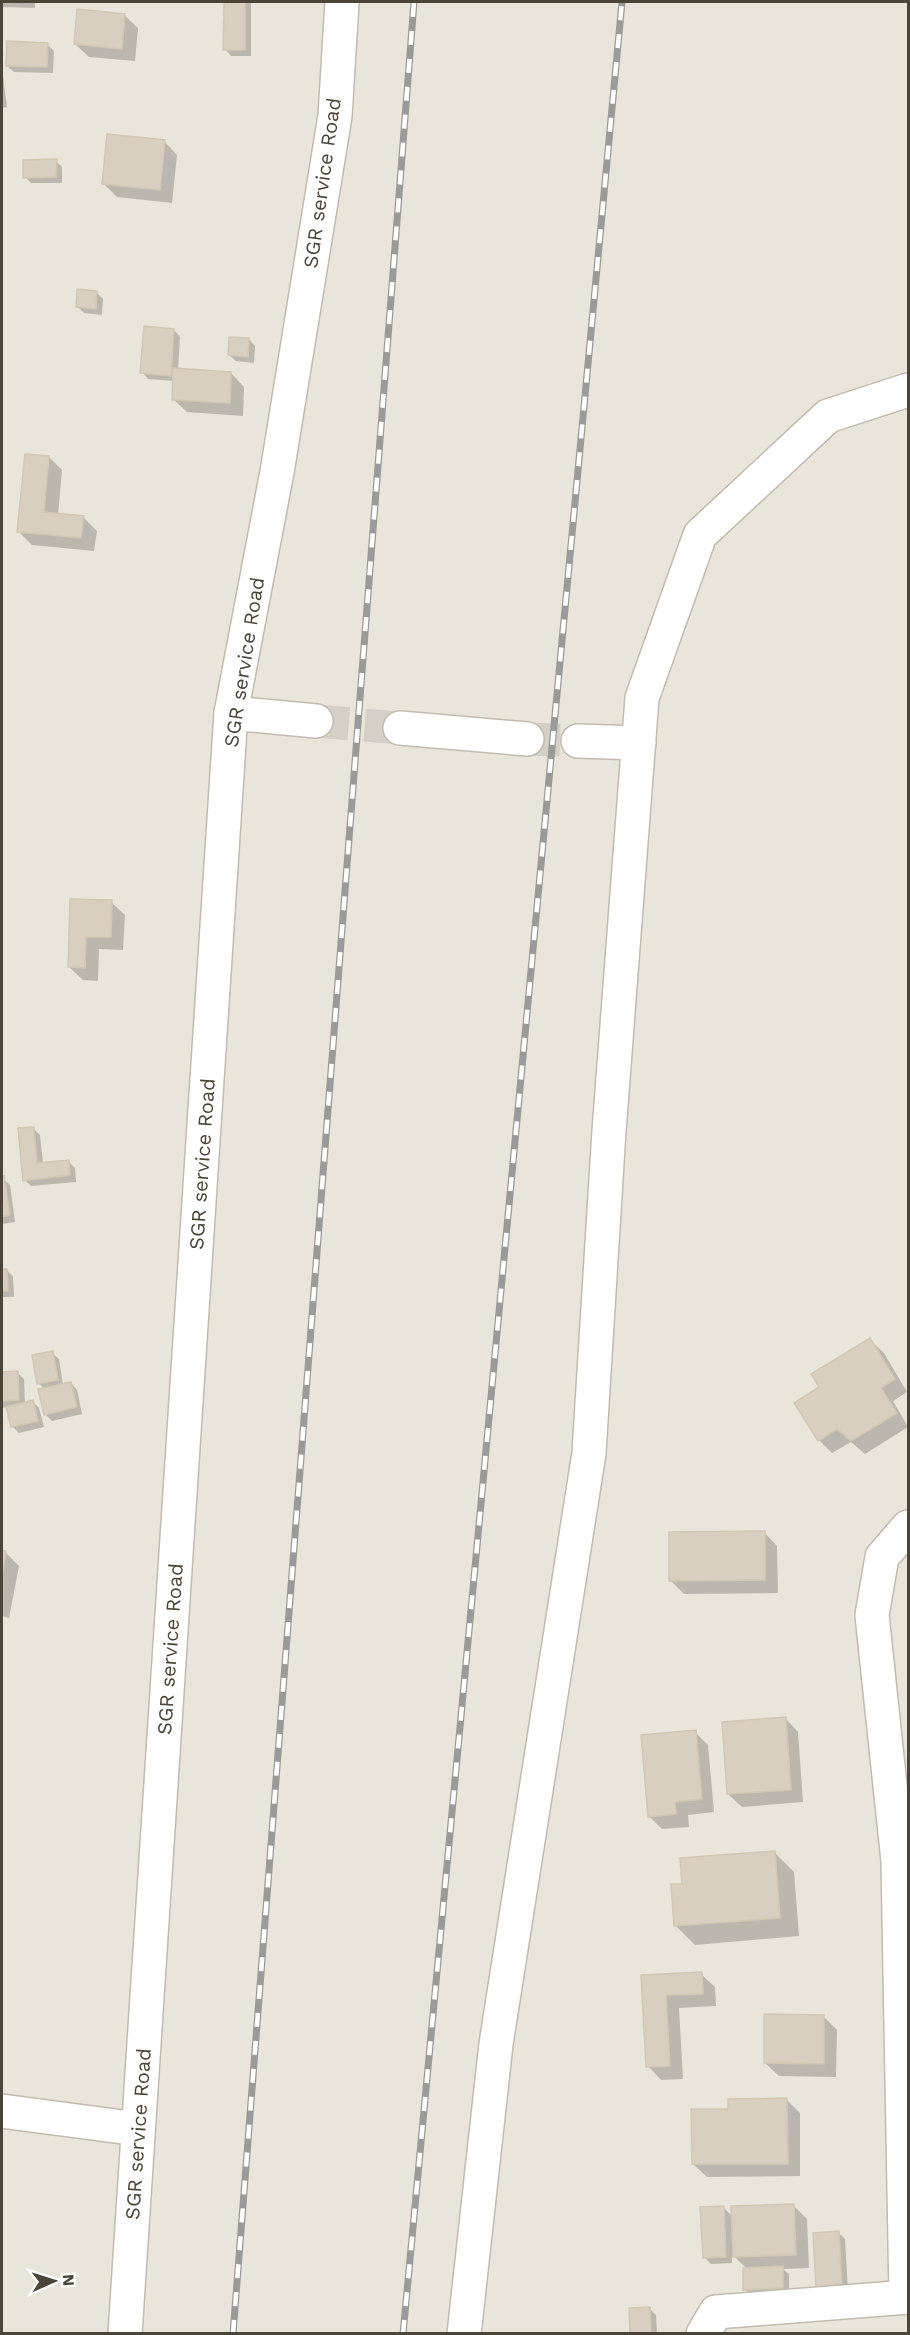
<svg xmlns="http://www.w3.org/2000/svg" width="910" height="2335" font-family="'Work Sans',sans-serif">
<style>
.residential{fill:#eae5da}
.shadow{fill:#0003}
.building{fill:#d8cfc1;stroke:#d3c7b4;stroke-width:1.5}
.lines{fill:none;stroke-linecap:round;stroke-linejoin:round}
.minor-tunnel{stroke:#d4d0c8;stroke-width:33;stroke-dasharray:33 16;stroke-linecap:butt}
.minor-casing{stroke:#c2bbae;stroke-width:36}
.minor{stroke:#fff;stroke-width:33}
.rail-casing{stroke:#9a9a9a;stroke-width:7}
.rail{stroke:#fff;stroke-width:4.5;stroke-dasharray:14;stroke-linecap:butt}
.labels{text-anchor:middle;stroke-width:4.5;stroke-linejoin:round;paint-order:stroke}
.street-label{font-size:20px;fill:#4b4439;stroke:#fff}
</style>
<rect width="100%" height="100%" fill="#f6f3ec"/>
<!-- residential -->
<rect class="residential" x="2" y="2" width="906" height="2331"/>
<!-- shadow -->
<g class="shadow">
<polygon points="2,2 35,2 35,8 2,7"/>
<polygon points="226,2 251,2 251,56 231,56 225,49"/>
<polygon points="124,15 138,28 135,61 89,57 75,44"/>
<polygon points="47,44 54,51 53,73 14,72 7,66"/>
<polygon points="2,68 7,107 2,108"/>
<polygon points="164,141 177,155 172,203 117,197 104,184"/>
<polygon points="56,161 62,167 62,183 31,183 25,177"/>
<polygon points="96,292 103,299 102,315 84,313 78,307"/>
<polygon points="174,330 180,337 178,370 231,373 244,387 243,416 187,412 173,399 174,381 148,379 142,372"/>
<polygon points="249,339 255,346 254,363 236,361 229,355"/>
<polygon points="49,457 62,470 58,515 83,517 97,531 94,551 32,545 19,532"/>
<polygon points="71,900 111,902 125,915 123,950 99,949 98,981 83,980 69,967"/>
<polygon points="33,1128 40,1135 43,1164 68,1161 75,1168 76,1182 31,1186 25,1180"/>
<polygon points="2,1178 10,1185 15,1222 2,1224"/>
<polygon points="7,1270 13,1277 14,1297 2,1297 2,1271"/>
<polygon points="870,1340 884,1353 907,1392 893,1401 908,1427 865,1454 851,1442 832,1453 819,1440 821,1387"/>
<polygon points="52,1353 59,1359 63,1385 71,1383 77,1390 82,1414 52,1421 45,1414 45,1389 38,1383"/>
<polygon points="17,1372 24,1379 25,1404 33,1402 39,1408 44,1427 19,1433 13,1427 8,1407 2,1408 2,1373"/>
<polygon points="764,1532 777,1546 778,1593 684,1594 671,1581"/>
<polygon points="2,1552 6,1553 19,1566 9,1618 2,1616"/>
<polygon points="785,1718 798,1732 803,1802 742,1807 728,1794"/>
<polygon points="695,1732 708,1745 714,1812 688,1815 689,1827 662,1829 649,1816"/>
<polygon points="774,1852 794,1872 799,1936 695,1945 676,1926 683,1885"/>
<polygon points="701,1974 715,1987 716,2006 679,2008 683,2079 661,2080 648,2066 643,1977"/>
<polygon points="824,2017 837,2030 836,2077 779,2076 765,2063"/>
<polygon points="787,2100 800,2113 800,2176 707,2177 693,2164 730,2110"/>
<polygon points="793,2205 807,2219 809,2268 783,2269 789,2274 789,2294 751,2296 745,2289 747,2269 732,2254 732,2263 711,2264 705,2258 723,2207 733,2217"/>
<polygon points="839,2233 845,2239 848,2292 824,2294"/>
<polygon points="649,2308 656,2315 657,2334 632,2334"/>
</g>
<!-- building -->
<g class="building">
<polygon points="224,2 245,2 245,50 223,50"/>
<polygon points="77,9 125,14 122,49 74,44"/>
<polygon points="7,41 48,43 47,67 6,66"/>
<polygon points="107,134 165,140 160,190 102,184"/>
<polygon points="57,159 56,177 23,178 23,160"/>
<polygon points="77,289 97,291 96,309 76,307"/>
<polygon points="144,326 174,329 171,376 140,373"/>
<polygon points="229,337 249,338 248,357 228,355"/>
<polygon points="173,368 231,372 230,403 172,400"/>
<polygon points="25,454 49,456 44,512 84,516 81,538 17,532"/>
<polygon points="70,899 112,900 111,937 86,937 85,968 68,967"/>
<polygon points="34,1127 37,1163 69,1160 70,1175 23,1181 18,1128"/>
<polygon points="4,1176 10,1215 2,1217 2,1177"/>
<polygon points="2,1269 7,1269 8,1291 2,1291"/>
<polygon points="870,1338 895,1379 881,1388 897,1413 851,1441 837,1429 818,1441 794,1403 819,1387 811,1374"/>
<polygon points="53,1351 58,1380 37,1384 32,1355"/>
<polygon points="18,1371 19,1400 2,1401 2,1372"/>
<polygon points="71,1382 77,1407 44,1415 38,1389"/>
<polygon points="33,1400 38,1421 11,1427 6,1407"/>
<polygon points="765,1531 765,1580 669,1581 669,1532"/>
<polygon points="2,1550 6,1551 2,1577"/>
<polygon points="786,1717 791,1790 727,1794 722,1722"/>
<polygon points="696,1730 702,1799 675,1802 676,1814 648,1817 641,1735"/>
<polygon points="775,1851 780,1918 674,1926 671,1884 682,1884 680,1858"/>
<polygon points="702,1972 703,1994 666,1995 670,2066 646,2067 641,1975"/>
<polygon points="764,2014 824,2015 824,2064 764,2063"/>
<polygon points="787,2098 788,2164 692,2164 691,2109 728,2109 728,2099"/>
<polygon points="794,2204 796,2255 733,2257 731,2206"/>
<polygon points="724,2206 726,2257 703,2258 700,2207"/>
<polygon points="839,2231 842,2286 816,2288 813,2233"/>
<polygon points="783,2266 783,2288 743,2290 743,2268"/>
<polygon points="650,2307 651,2334 630,2334 629,2308"/>
</g>
<g class="lines">
<!-- minor-tunnel -->
<g class="minor-tunnel">
<polyline points="316,721 400,728"/>
<polyline points="527,739 578,741"/>
</g>
<defs>
<g id="minor">
<polyline points="231,713 316,721"/>
<polyline points="400,728 527,739"/>
<polyline points="578,741 639,743"/>
<polyline points="2,2111 138,2129"/>
<polyline points="906,2297 898,1861 872,1615 882,1557 908,1527"/>
<polyline points="125,2334 231,713 277,472 335,116 342,2"/>
<polyline points="464,2334 496,2044 589,1453 609,1131 642,698 700,535 828,416 908,390"/>
<polyline points="703,2334 716,2312 908,2297"/>
</g>
</defs>
<!-- minor casing -->
<use href="#minor" class="minor-casing"/>
<!-- minor -->
<use href="#minor" class="minor"/>
<defs>
<g id="rail">
<polyline points="233,2334 414,2"/>
<polyline points="403,2334 622,2"/>
</g>
</defs>
<!-- rail casing -->
<use href="#rail" class="rail-casing"/>
<!-- rail -->
<use href="#rail" class="rail"/>
</g>
<g class="labels">
<!-- street labels -->
<g class="street-label">
<text transform="translate(322 183) rotate(-82)" y="7">SGR service Road</text>
<text transform="translate(244 662) rotate(-81)" y="7">SGR service Road</text>
<text transform="translate(202 1164) rotate(-86)" y="7">SGR service Road</text>
<text transform="translate(170 1649) rotate(-86)" y="7">SGR service Road</text>
<text transform="translate(138 2134) rotate(-86)" y="7">SGR service Road</text>
</g>
</g>
<!-- border -->
<rect width="910" height="2335" fill="none" stroke="#4b4439" stroke-width="6"/>
<!-- north arrow -->
<g transform="translate(54 2281) rotate(87)" stroke="#ffffff" stroke-width="4.5" paint-order="stroke">
<path d="M0-4.5L10 22L0 15L-10 22Z" fill="#4b4439"/>
<text y="-9" font-size="16" font-weight="bold" text-anchor="middle" fill="#4b4439">N</text>
</g>
</svg>
